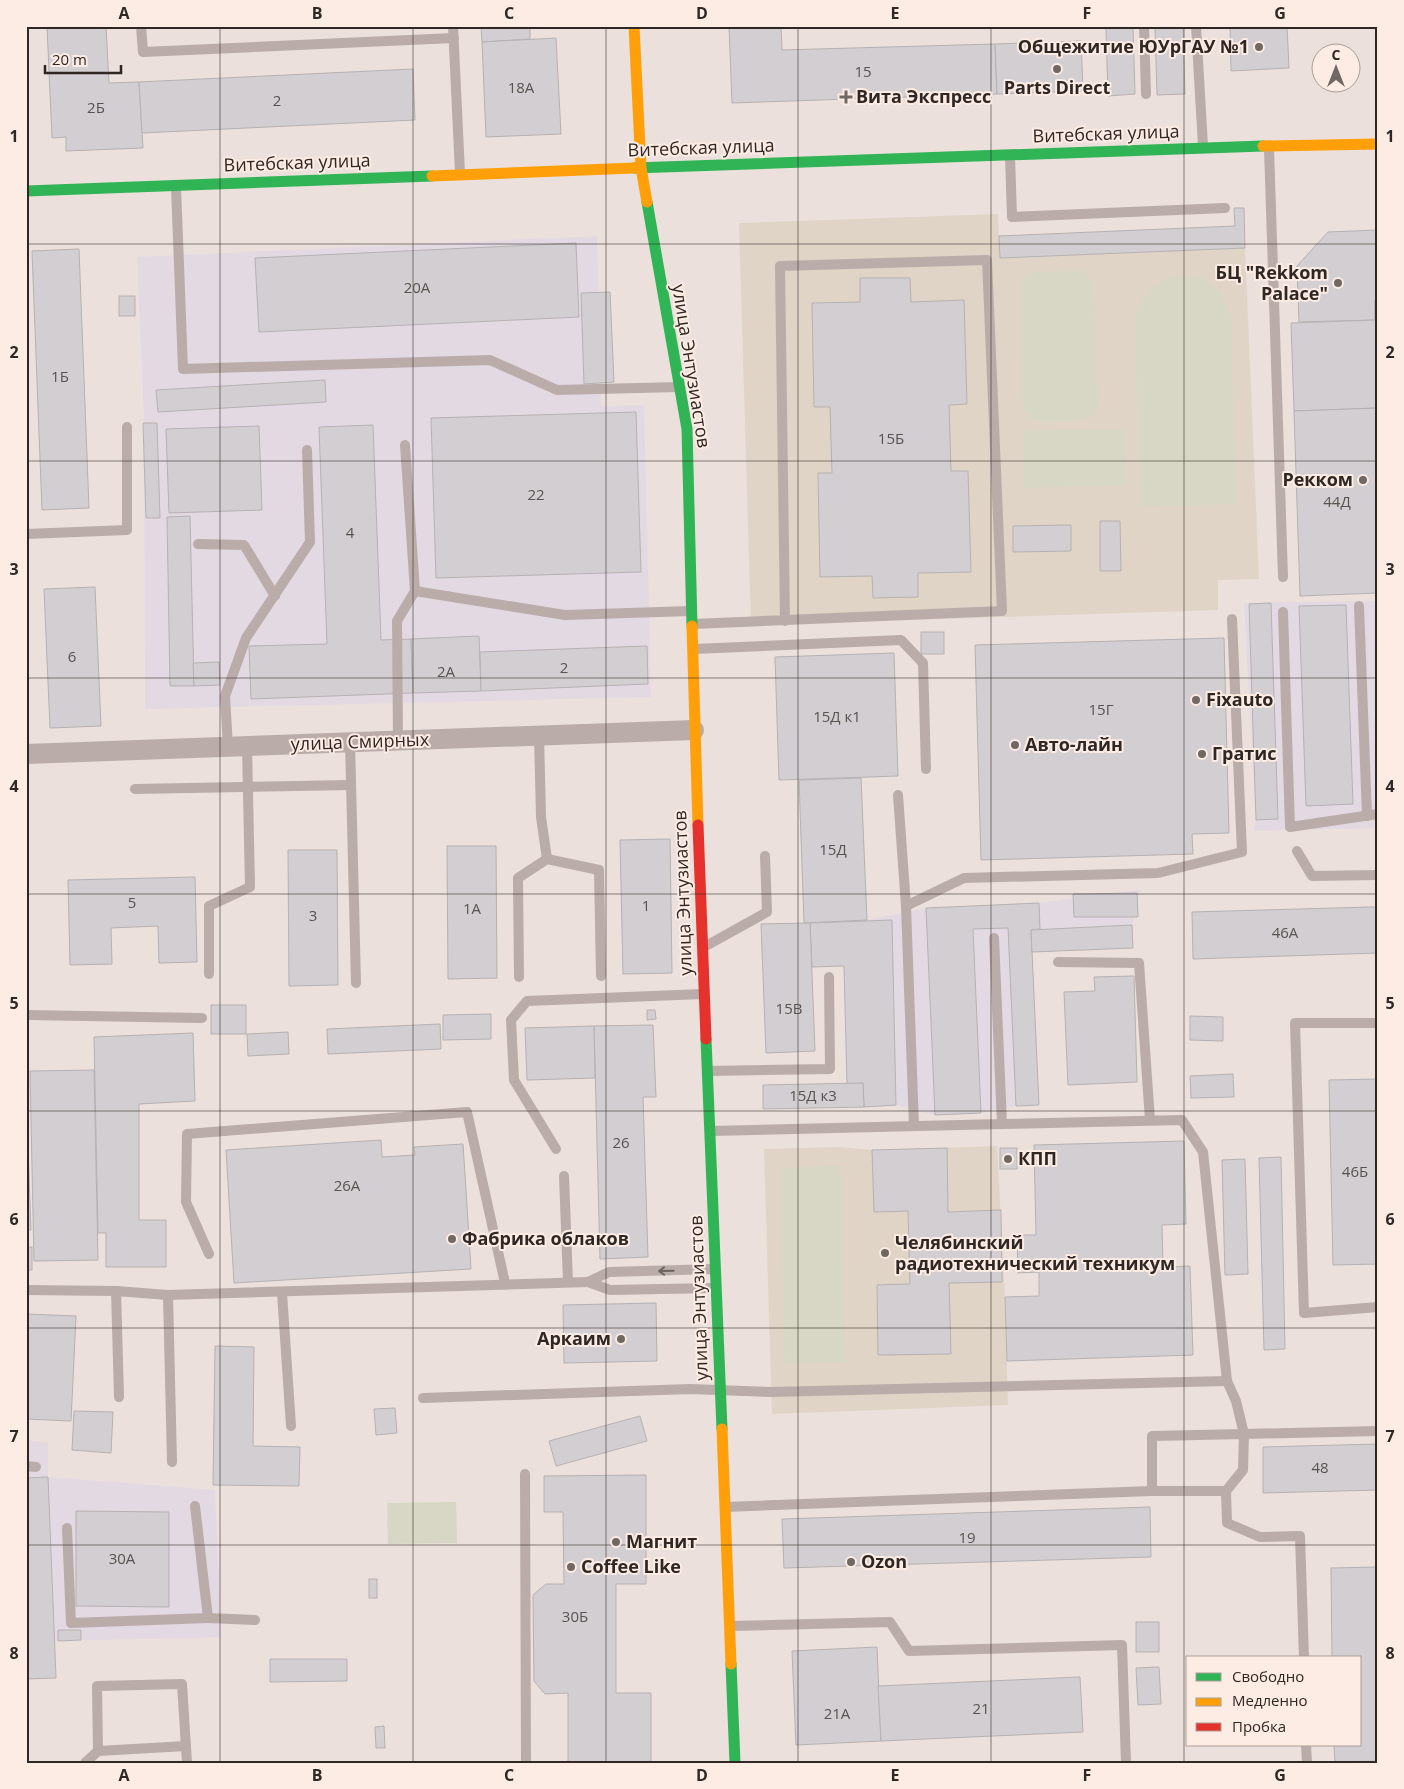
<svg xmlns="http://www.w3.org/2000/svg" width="1404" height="1789" font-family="'Open Sans',sans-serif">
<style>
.industrial{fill:#e3d9e3}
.education{fill:#e0d4c7}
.green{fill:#d8d6c4}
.building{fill:#d3ced1;stroke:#b6b1b2}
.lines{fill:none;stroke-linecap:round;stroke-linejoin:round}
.lane{stroke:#baaca9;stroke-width:10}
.street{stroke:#baaca9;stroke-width:20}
.fast{stroke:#30b455;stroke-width:11}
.slow{stroke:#ff9f0a;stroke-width:11}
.jam{stroke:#e5322d;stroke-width:11}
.oneway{stroke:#6d635f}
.grid{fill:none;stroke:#2e2723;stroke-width:1;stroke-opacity:0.55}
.poi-dot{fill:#706863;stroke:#fcece4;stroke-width:2}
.labels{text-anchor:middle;stroke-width:4;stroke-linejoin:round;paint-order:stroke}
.number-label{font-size:15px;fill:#585250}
.poi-label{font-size:18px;font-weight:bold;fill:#2e2723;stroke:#fcece4;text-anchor:start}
.street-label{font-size:18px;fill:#2e2723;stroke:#fcece4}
.neatline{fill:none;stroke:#2e2723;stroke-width:2}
.grid-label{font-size:16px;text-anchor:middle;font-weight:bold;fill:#2e2723}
</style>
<rect width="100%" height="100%" fill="#ebe0db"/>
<!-- industrial -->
<g class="industrial">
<polygon points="597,236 601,406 644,405 651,697 145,709 144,415 137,257"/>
<polygon points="1378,601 1378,828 1254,831 1256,820 1244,603"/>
<polygon points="1140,890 1132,925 1031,930 1039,1105 1016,1106 981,1113 935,1115 896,1105 864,1107 847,1084 844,966 812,967 810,923 867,920 926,908 1039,903"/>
<polygon points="26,1440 48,1443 48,1477 215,1490 221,1637 55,1641 56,1678 26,1679"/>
</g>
<!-- education -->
<g class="education">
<polygon points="998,214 1000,258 1245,248 1259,579 1218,580 1218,610 751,625 739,223"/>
<polygon points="997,1146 1005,1297 1008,1405 772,1414 764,1149 838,1147 872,1150"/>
</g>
<!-- green -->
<g class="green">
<path d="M1081,271l7,4 6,9 4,121 -4,11c-10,4 -46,8 -57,5 -7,-1 -10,-7 -14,-13l-3,-122 4,-8 8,-6z"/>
<polygon points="1174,275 1200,276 1219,290 1231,312 1236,504 1140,506 1135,314 1148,289"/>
<polygon points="1125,429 1126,486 1024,488 1023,431"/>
<polygon points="841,1166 847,1362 785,1364 780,1168"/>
<polygon points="456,1502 457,1543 388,1544 387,1503"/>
</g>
<!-- building -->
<g class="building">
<polygon points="47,26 106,26 109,83 139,82 143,148 66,151 66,137 52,138"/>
<polygon points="481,26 530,26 530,39 482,42"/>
<polygon points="729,26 781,26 782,50 995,44 997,94 732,103"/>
<polygon points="1230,26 1287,26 1289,68 1231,71"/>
<polygon points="1133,27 1135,94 1108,96 1106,28"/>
<polygon points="1183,27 1185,94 1157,95 1155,28"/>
<polygon points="556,38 561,134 486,137 482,42"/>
<polygon points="1081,41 1083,91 997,94 995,44"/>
<polygon points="413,69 415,120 142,133 139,82"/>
<polygon points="1234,208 1244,208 1245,248 1000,258 999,236 1235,226"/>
<polygon points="1378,230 1378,300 1375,300 1375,320 1299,322 1297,266 1328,232"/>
<polygon points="576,243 579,317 259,332 255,258"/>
<polygon points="79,249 89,508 42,510 32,251"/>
<polygon points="860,278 910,278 911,302 964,300 967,404 949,405 951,471 968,471 971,572 918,573 918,597 873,598 872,576 820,577 818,473 832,473 830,407 814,407 812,303 860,302"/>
<polygon points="610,292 614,382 584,384 581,293"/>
<rect x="119" y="296" width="16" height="20"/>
<polygon points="1375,300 1378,300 1378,408 1294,411 1291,323 1375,320"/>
<polygon points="325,380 326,402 158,412 156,390"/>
<polygon points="1378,408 1378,593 1300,596 1294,411"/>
<polygon points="636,412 641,572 436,578 431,418"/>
<polygon points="143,423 157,423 160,518 146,518"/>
<polygon points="373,425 381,640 411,639 413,693 251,699 249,646 327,644 319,427"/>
<polygon points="259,426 262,510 169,513 166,429"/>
<polygon points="190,516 194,686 170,686 167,517"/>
<polygon points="1100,521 1120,521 1121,571 1100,571"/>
<polygon points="1071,525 1071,551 1013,552 1013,526"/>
<polygon points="95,587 101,726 50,728 44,589"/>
<polygon points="1271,603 1278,819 1256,820 1249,604"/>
<polygon points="1346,605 1353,804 1306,806 1299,606"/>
<polygon points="1376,605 1378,605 1378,671"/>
<rect x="921" y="632" width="23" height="22"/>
<polygon points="479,636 481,691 413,693 411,639"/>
<polygon points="1224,638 1229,833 1192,834 1193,854 981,860 975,645"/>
<polygon points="647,646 648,684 481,691 480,652"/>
<polygon points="894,653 898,776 779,780 775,657"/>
<polygon points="219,662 220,685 194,686 193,663"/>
<polygon points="861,778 867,920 804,923 799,780"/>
<polygon points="670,839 672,973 623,974 620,840"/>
<polygon points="447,846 496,846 497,978 448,979"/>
<polygon points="288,850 337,850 338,985 289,986"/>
<polygon points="195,877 197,962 159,963 158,926 111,928 112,964 70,965 68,880"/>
<polygon points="1137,893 1138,917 1074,917 1073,894"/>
<polygon points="1039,903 1040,929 1031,930 1039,1105 1016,1106 1008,928 973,929 981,1113 935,1115 926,908"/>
<polygon points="1371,907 1378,907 1378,953 1193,959 1192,912"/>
<polygon points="892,920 896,1105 864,1107 863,1083 847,1084 844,966 812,967 810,923"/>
<polygon points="810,923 815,1051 766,1053 761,924"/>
<polygon points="1132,925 1133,948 1032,952 1031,930"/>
<polygon points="1134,976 1137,1082 1068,1085 1064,992 1095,991 1094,977"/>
<rect x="211" y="1005" width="35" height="29"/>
<polygon points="647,1010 655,1010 656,1019 647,1020"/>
<polygon points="491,1014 491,1039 443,1040 443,1015"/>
<polygon points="1190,1016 1223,1017 1223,1041 1190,1040"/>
<polygon points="440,1024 441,1049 328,1054 327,1029"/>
<polygon points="653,1025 656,1097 643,1097 648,1257 600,1259 594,1026"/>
<polygon points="594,1026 595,1078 527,1080 525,1028"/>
<polygon points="288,1032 289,1054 248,1056 247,1034"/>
<polygon points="193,1033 195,1101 139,1104 139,1220 166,1220 166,1267 106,1267 106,1233 98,1233 94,1037"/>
<polygon points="94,1070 98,1260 34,1261 30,1071"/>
<polygon points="1233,1074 1234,1097 1191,1098 1190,1076"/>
<polygon points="1378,1079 1378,1264 1333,1265 1329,1080"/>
<polygon points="863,1083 864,1107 763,1109 763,1085"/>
<polygon points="26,1095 31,1230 26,1230"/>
<polygon points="381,1140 382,1157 415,1155 414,1147 463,1144 471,1269 234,1283 226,1150"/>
<polygon points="1184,1141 1186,1224 1162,1225 1163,1267 1190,1266 1193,1355 1007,1361 1005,1297 1039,1296 1039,1272 1018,1273 1017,1235 1036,1235 1034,1145"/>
<polygon points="947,1148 948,1212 1001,1210 1002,1282 949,1283 951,1354 878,1355 877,1285 910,1284 908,1211 874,1212 872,1150"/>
<rect x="1000" y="1148" width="17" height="21"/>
<polygon points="1281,1157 1285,1349 1264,1350 1259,1158"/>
<polygon points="1245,1159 1248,1274 1225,1275 1222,1160"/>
<rect x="26" y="1247" width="6" height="23"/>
<polygon points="656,1303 657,1361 564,1363 563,1305"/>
<polygon points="26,1314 76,1316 71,1421 26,1419"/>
<polygon points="215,1346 254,1347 253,1446 300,1447 299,1486 213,1485"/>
<polygon points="395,1408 397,1433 376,1435 374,1409"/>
<polygon points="74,1411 113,1412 111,1453 72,1450"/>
<polygon points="640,1416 647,1441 556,1466 549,1441"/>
<polygon points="1378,1444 1378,1490 1263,1493 1263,1447"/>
<polygon points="646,1475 646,1584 616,1584 616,1693 651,1693 651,1763 568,1763 568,1693 545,1694 534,1681 533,1595 546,1584 564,1584 563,1512 544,1512 544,1476"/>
<polygon points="48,1477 56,1678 26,1679 26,1478"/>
<polygon points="1150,1507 1151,1557 784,1568 782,1519"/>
<polygon points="76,1511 169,1512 169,1607 76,1606"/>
<polygon points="1378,1567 1378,1761 1335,1762 1334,1745 1360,1745 1360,1658 1332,1658 1331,1568"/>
<rect x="369" y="1579" width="8" height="19"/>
<rect x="1136" y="1622" width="23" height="30"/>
<polygon points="58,1630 81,1630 81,1640 58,1641"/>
<polygon points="877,1647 881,1741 796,1745 792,1651"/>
<polygon points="270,1659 347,1659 347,1681 270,1682"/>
<polygon points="1159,1667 1161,1704 1138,1705 1136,1668"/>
<polygon points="1080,1677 1083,1732 881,1741 878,1686"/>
<polygon points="384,1726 385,1748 376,1748 375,1727"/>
</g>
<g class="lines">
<!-- lane -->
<g class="lane">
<polyline points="141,26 143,52 454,38"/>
<polyline points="453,26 460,173"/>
<polyline points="1144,26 1146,94"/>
<polyline points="1196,26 1203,146"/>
<polyline points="1269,148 1283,577"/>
<polyline points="1010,156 1012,217 1225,208"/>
<polyline points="176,187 183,369 490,360 557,390 679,387"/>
<polyline points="405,445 415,591 565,615 691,611"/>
<polyline points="26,534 127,530 127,427"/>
<polyline points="198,544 244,545 275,596"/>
<polyline points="1359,606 1367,816"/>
<polyline points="1283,612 1290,827 1378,814"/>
<polyline points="693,624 1002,611 987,260 780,266 785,621"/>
<polyline points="694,649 901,640 923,663 926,769"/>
<polyline points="539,735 541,817 547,859"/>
<polyline points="398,740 397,621 415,591"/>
<polyline points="350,742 356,983"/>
<polyline points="228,747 225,696 246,638 310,542 307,450"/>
<polyline points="135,789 351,785"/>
<polyline points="898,795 906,906"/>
<polyline points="1297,851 1312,876 1378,875"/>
<polyline points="704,947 767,912 765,856"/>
<polyline points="1058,962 1139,963 1150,1120"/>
<polyline points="209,974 209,906 250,887 247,746"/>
<polyline points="519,977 518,878 547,859 599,870 601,976"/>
<polyline points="26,1015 202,1018"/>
<polyline points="1378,1023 1295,1023 1304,1313 1378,1307"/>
<polyline points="708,1071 830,1069 829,977"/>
<polyline points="914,1126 906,906 964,878 1158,873 1242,852 1232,619"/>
<polyline points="711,1131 1002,1124 994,938"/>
<polyline points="556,1149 514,1080 511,1020 527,1001 703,994"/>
<polyline points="564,1176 568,1282"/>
<polyline points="209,1254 186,1202 187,1134 467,1112 505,1283"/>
<polyline points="714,1269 609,1272 588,1282 610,1290 715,1288"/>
<polyline points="26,1290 116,1291 168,1295 588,1282"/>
<polyline points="116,1291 119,1397"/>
<polyline points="282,1293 291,1426"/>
<polyline points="168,1295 172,1462"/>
<polyline points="423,1398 690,1389 772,1392 1227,1381 1203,1152 1182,1120 1002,1124"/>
<polyline points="26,1466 36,1467"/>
<polyline points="525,1474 526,1763"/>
<polyline points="1152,1491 1152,1436 1244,1434 1236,1401 1227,1381"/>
<polyline points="1226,1491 1227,1523 1260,1537 1300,1536 1304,1658"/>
<polyline points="725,1507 1152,1491 1226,1491 1243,1470 1244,1434 1378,1431"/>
<polyline points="67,1528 71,1623 208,1618 195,1506"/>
<polyline points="208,1618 255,1620"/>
<polyline points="731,1626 890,1622 909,1651 1122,1645 1126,1763"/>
<polyline points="1306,1745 1307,1763"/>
<polyline points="98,1751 186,1746"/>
<polyline points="85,1763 98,1751 97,1686 182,1684 187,1763"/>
</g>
<!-- street -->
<polyline class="street" points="26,754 694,730"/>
<!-- fast -->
<g class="fast">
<polyline points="634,168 1263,146"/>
<polyline points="26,191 432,176"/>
<polyline points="647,202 687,429 692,626"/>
<polyline points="706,1039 722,1429"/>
<polyline points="731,1664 735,1763"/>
</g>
<!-- slow -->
<g class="slow">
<polyline points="634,26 641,168 647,202"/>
<polyline points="1263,146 1378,144"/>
<polyline points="432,176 634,168"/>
<polyline points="692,626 698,825"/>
<polyline points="722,1429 731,1664"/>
</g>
<!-- jam -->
<polyline class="jam" points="698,825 706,1039"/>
</g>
<!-- one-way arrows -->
<defs><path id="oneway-shaft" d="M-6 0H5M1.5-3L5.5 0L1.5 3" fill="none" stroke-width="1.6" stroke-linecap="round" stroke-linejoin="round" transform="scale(1.25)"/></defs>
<use class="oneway" href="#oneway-shaft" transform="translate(666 1271) rotate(179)"/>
<!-- grid -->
<path class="grid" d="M220,26v1737M413,26v1737M606,26v1737M798,26v1737M991,26v1737M1184,26v1737M26,244h1352M26,461h1352M26,678h1352M26,894h1352M26,1111h1352M26,1328h1352M26,1545h1352"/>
<!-- markers -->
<g class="poi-dot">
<circle cx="1259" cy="47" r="5"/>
<circle cx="1057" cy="69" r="5"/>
<path d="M843.5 89.5h5v5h5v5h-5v5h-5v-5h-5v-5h5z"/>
<circle cx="1338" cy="283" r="5"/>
<circle cx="1363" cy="480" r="5"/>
<circle cx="1196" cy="700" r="5"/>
<circle cx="1015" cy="745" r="5"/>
<circle cx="1202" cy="754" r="5"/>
<circle cx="1008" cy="1159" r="5"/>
<circle cx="452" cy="1239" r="5"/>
<circle cx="885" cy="1253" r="5"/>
<circle cx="621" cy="1339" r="5"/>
<circle cx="616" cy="1542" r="5"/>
<circle cx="851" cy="1562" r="5"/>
<circle cx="571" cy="1567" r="5"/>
</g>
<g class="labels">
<!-- number labels -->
<g class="number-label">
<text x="863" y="77">15</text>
<text x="521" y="93">18А</text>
<text x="277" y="106">2</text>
<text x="96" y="113">2Б</text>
<text x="417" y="293">20А</text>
<text x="60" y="382">1Б</text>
<text x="891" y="444">15Б</text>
<text x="536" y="500">22</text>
<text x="1337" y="507">44Д</text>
<text x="350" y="538">4</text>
<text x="72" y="662">6</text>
<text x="564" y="673">2</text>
<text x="446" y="677">2А</text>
<text x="1101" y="715">15Г</text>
<text x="837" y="722">15Д к1</text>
<text x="833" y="855">15Д</text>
<text x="132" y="908">5</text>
<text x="646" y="911">1</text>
<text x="472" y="914">1А</text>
<text x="313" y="921">3</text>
<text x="1285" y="938">46А</text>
<text x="789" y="1014">15В</text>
<text x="813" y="1101">15Д к3</text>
<text x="621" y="1148">26</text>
<text x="1355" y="1177">46Б</text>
<text x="347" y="1191">26А</text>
<text x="1320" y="1473">48</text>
<text x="967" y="1543">19</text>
<text x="122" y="1564">30А</text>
<text x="575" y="1622">30Б</text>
<text x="981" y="1714">21</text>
<text x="837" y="1719">21А</text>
</g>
<!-- poi labels -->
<g class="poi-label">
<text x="1249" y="53" text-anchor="end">Общежитие ЮУрГАУ №1</text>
<text x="1057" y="94" text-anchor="middle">Parts Direct</text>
<text x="856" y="103">Вита Экспресс</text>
<text x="1328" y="279" text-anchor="end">БЦ "Rekkom<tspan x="1328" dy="21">Palace"</tspan></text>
<text x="1353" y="486" text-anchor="end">Рекком</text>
<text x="1206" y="706">Fixauto</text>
<text x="1025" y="751">Авто-лайн</text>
<text x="1212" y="760">Гратис</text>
<text x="1018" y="1165">КПП</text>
<text x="462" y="1245">Фабрика облаков</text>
<text x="895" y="1249">Челябинский<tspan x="895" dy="21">радиотехнический техникум</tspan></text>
<text x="611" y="1345" text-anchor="end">Аркаим</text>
<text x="626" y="1548">Магнит</text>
<text x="861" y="1568">Ozon</text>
<text x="581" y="1573">Coffee Like</text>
</g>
<!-- street labels -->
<g class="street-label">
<text transform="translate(1106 134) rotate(-2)" y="6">Витебская улица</text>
<text transform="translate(701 148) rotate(-2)" y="6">Витебская улица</text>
<text transform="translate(297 163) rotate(-2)" y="6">Витебская улица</text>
<text transform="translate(691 366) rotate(81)" y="6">улица Энтузиастов</text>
<text transform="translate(360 742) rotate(-2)" y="6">улица Смирных</text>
<text transform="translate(683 893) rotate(-92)" y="6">улица Энтузиастов</text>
<text transform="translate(699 1298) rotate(-92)" y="6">улица Энтузиастов</text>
</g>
</g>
<!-- border -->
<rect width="1404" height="1789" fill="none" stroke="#fcece4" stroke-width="55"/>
<!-- legend -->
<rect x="1186" y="1656" width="175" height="90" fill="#fcece4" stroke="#aa9d97"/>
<rect x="1196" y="1673" width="25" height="8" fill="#30b455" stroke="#aa9d97"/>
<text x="1232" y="1682" font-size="15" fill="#2e2723">Свободно</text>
<rect x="1196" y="1698" width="25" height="8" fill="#ff9f0a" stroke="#aa9d97"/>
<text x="1232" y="1706" font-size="15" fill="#2e2723">Медленно</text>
<rect x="1196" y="1723" width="25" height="8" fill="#e5322d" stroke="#aa9d97"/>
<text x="1232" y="1732" font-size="15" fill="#2e2723">Пробка</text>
<!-- north arrow -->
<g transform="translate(1336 68)"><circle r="24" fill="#fcece4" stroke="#aa9d97"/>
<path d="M0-4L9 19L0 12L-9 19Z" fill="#706863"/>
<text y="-8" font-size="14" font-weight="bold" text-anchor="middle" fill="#2e2723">С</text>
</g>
<!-- scale -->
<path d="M45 65v8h76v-8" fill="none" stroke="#2e2723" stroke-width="2.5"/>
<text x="52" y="65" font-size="15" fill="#2e2723" stroke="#fcece4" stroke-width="4" paint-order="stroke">20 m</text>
<rect x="28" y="28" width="1348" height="1734" class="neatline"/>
<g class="grid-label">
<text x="124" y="19">A</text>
<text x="317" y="19">B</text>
<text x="509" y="19">C</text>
<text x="702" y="19">D</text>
<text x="895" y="19">E</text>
<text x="1087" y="19">F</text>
<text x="1280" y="19">G</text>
<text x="14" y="142">1</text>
<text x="1390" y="142">1</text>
<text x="14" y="358">2</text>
<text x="1390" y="358">2</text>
<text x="14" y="575">3</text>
<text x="1390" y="575">3</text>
<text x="14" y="792">4</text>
<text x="1390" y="792">4</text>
<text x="14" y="1009">5</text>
<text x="1390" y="1009">5</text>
<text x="14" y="1225">6</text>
<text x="1390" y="1225">6</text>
<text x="14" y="1442">7</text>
<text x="1390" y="1442">7</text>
<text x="14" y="1659">8</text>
<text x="1390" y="1659">8</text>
<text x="124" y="1781">A</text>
<text x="317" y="1781">B</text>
<text x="509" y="1781">C</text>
<text x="702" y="1781">D</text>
<text x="895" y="1781">E</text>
<text x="1087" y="1781">F</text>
<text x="1280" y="1781">G</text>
</g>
</svg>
